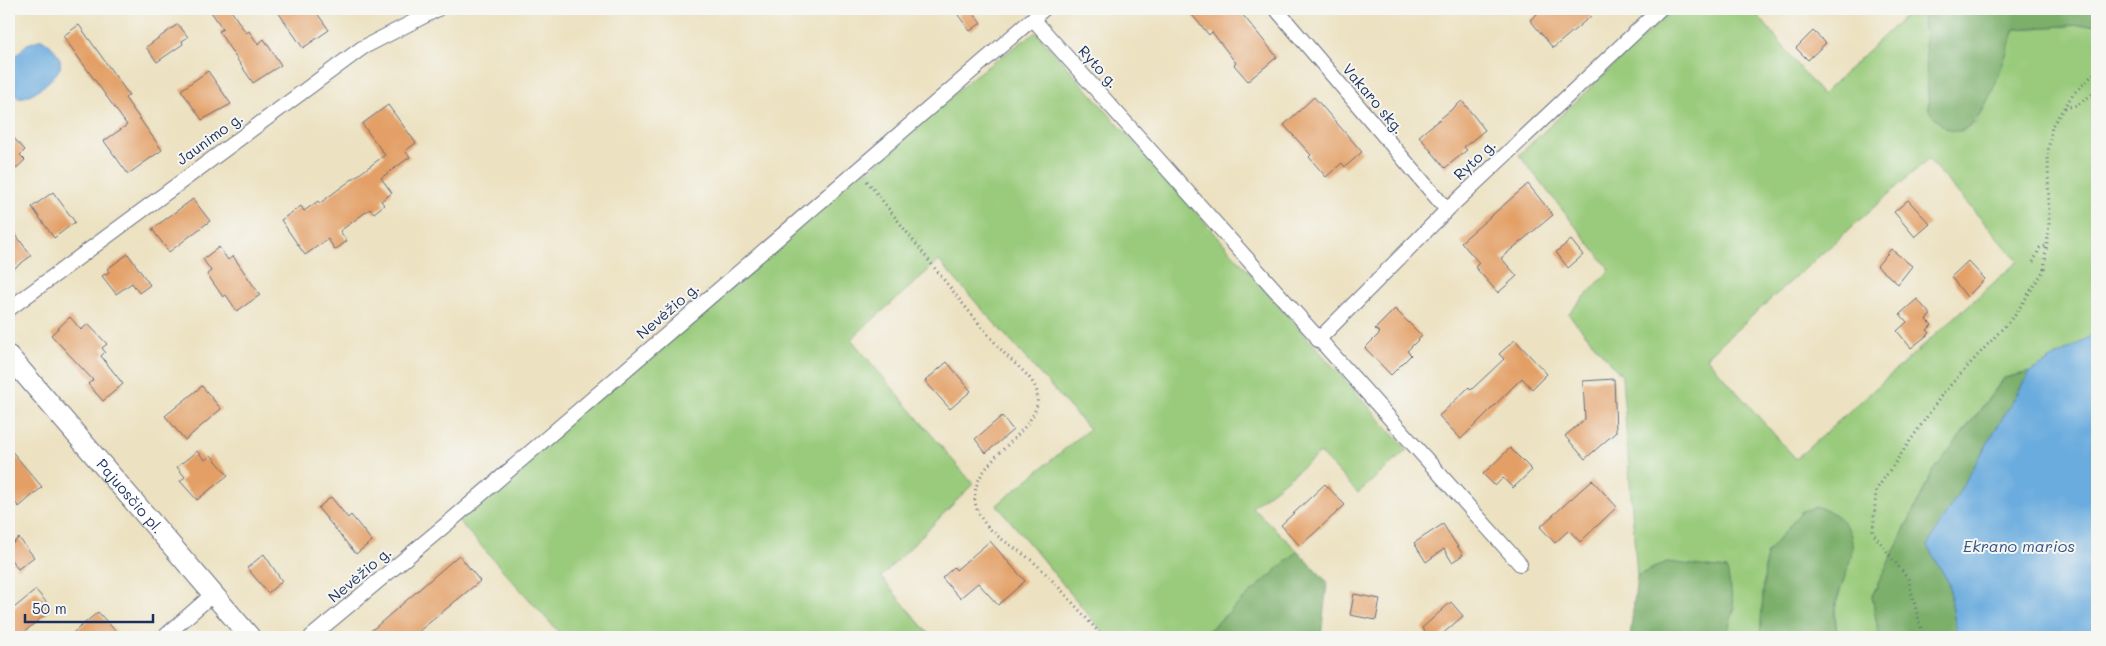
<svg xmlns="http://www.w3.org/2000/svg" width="2106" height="646" font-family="Mali,sans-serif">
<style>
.green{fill:#9acb7b;stroke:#5a7d6c;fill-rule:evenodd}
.forest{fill:#7baf6b;stroke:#4b6f64}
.water{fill:#6aacde;stroke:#426e9e}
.building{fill:#e39f65}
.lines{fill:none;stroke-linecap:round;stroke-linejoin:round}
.minor-casing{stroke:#646d80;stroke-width:16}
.secondary-casing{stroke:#646d80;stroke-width:22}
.path{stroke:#646d80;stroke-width:3;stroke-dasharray:1 4;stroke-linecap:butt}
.minor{stroke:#fff;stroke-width:14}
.secondary{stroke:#fff;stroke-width:20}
.labels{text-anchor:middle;stroke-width:4;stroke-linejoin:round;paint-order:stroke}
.street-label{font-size:15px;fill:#1b2f5e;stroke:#f6f6f2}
.water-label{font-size:16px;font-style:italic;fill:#335484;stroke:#f6f6f2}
</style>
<rect width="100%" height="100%" fill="#f6f6f2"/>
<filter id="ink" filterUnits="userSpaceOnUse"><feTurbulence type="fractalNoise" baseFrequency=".02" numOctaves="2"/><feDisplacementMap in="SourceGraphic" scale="10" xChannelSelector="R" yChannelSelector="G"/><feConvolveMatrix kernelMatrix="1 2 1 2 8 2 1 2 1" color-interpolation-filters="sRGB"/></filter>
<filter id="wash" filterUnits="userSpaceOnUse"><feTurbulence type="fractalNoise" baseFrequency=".0096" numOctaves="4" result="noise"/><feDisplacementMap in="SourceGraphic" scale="20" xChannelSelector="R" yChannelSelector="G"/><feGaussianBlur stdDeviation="1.12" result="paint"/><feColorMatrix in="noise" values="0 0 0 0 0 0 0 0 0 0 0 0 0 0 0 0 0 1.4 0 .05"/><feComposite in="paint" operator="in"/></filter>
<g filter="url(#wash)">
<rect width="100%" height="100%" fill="#ece1c0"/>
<!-- green -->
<g class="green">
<path d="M1673,9h80l69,86 90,-86h11l6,100 33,22 13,-8 9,-14 31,-80 82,-5v308l-67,40 -26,6 -72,95 -60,123 7,41h-42l-2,-29 18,-61 -87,7 -6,83h-34l8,-28 -67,-47 -30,14 -15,-200 -54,-62 42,-44 -91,-115zM1928,159l90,102 -222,198 -90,-102z"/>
<polygon points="1036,32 1407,450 1358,493 1320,453 1252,507 1298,551 1201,637 1107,637 997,505 1089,429 939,261 851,339 973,484 881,577 931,637 563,637 455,517 857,169 869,171 974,76"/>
</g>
<!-- forest -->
<g class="forest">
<path d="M1923,9h174v15l-82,5c-12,32 -43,151 -86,80z"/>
<polygon points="2030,372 1927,546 1949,583 1957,637 1879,637 1872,596 1932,473 2005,378"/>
<path d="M1815,507c11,1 15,4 24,11 29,24 2,59 -4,89 -1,9 1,21 2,30h-77l6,-83 36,-43z"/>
<polygon points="1298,551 1327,582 1321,637 1201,637"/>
<polygon points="1667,562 1727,569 1734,609 1726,637 1630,637 1637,576"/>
</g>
<!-- water -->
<g class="water">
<path d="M42,39c9,6 21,17 18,29 -7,12 -27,29 -42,30l-9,-8v-28l18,-18z"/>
<polygon points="2097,332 2097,637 1957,637 1949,583 1927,546 2030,372"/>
</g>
<g id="blocks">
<!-- building -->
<g class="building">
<polygon points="209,9 230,9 246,33 249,31 258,44 264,39 281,65 253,83 228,46 219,31 223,29"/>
<polygon points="276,9 314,9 329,30 303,48"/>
<polygon points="966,9 970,9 981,23 970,31 958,15"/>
<polygon points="1187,9 1238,9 1277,57 1248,81 1234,65 1236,63 1212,32 1209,35"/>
<polygon points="1543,9 1584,9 1591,16 1553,48 1530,20"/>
<polygon points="178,24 188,37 182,41 183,44 157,62 146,47"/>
<polygon points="79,25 129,95 125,98 162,150 128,174 104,141 127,125 63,36"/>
<polygon points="1813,31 1826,43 1808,60 1796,48"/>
<polygon points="208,71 231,104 202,120 181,90"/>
<polygon points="1314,97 1362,152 1345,167 1342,163 1326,177 1309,157 1311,155 1284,125"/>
<polygon points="1462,101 1485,130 1464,147 1467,150 1445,168 1419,136"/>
<polygon points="388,105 416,143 405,151 410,157 381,178 392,193 381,201 384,205 374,213 370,209 340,231 347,241 335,250 328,239 305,255 281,220 301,206 304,211 318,201 320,203 385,155 362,124"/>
<polygon points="9,133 25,150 20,155 25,160 9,175"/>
<polygon points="1528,184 1553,215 1501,258 1517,276 1498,293 1475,267 1479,263 1461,242"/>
<polygon points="53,192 75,222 54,238 32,207"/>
<polygon points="193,199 210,221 169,252 152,229"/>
<polygon points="1908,200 1930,224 1915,237 1894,212"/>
<polygon points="9,225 31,256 9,272"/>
<polygon points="1571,240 1583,255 1568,268 1556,252"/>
<polygon points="219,247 228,260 233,256 260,295 237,311 226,295 223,297 207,274 211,271 203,259"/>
<polygon points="1891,249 1912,266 1898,284 1877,266"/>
<polygon points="128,254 150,285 139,293 132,283 116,294 102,276 109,272 107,269"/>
<polygon points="1968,261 1985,279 1967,297 1951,277"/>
<polygon points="1917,299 1931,315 1926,319 1932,325 1927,330 1930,333 1911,348 1897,331 1907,322 1900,314"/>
<polygon points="1395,309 1422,336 1407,351 1411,355 1391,375 1365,348 1380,333 1375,329"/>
<polygon points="70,317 81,330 88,324 107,344 102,348 105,352 101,356 123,384 103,401 88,384 93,380 51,335"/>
<polygon points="1515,340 1547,374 1532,389 1522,378 1461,439 1439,416 1469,387 1471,390 1504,359 1499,354"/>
<polygon points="947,362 971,391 950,409 925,381"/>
<polygon points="1614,379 1616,432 1585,459 1565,436 1585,419 1583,381"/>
<polygon points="202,386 221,409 185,440 165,416"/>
<polygon points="1002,416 1013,430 986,453 975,439"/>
<polygon points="9,448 42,487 19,507 9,496"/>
<polygon points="1510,448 1532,470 1513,488 1503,478 1495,486 1483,474"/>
<polygon points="197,451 205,460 211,455 228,475 197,500 180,481 185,477 177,467"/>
<polygon points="1592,480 1617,507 1580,542 1569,530 1555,543 1540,527"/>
<polygon points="1325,484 1345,505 1300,546 1281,525"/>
<polygon points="331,497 348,518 351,515 372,541 356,554 318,508"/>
<polygon points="1443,524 1463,555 1452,562 1444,549 1426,562 1414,543"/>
<polygon points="19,538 34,557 18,569 9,557 9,546"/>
<polygon points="990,541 1025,581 998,605 978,583 960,598 942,578 954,567 956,570"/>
<polygon points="264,554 282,581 268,593 247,568"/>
<polygon points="459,555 480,581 412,637 364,637"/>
<polygon points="36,590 52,609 18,637 9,637 9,612"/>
<polygon points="1354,594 1380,599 1376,620 1350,615"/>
<polygon points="1451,602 1463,616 1439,637 1429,637 1422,628"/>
<polygon points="98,612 121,637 68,637"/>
</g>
</g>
</g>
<g filter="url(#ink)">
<use href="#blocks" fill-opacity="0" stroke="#646d80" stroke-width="1"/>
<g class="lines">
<defs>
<g id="minor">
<polyline points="1276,9 1447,210"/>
<polyline points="1033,19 1520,564"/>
<polyline points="9,309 362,48 438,9"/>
<polyline points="1318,340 1447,210 1660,9"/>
<polyline points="164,637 213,594"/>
<polyline points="311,637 455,517 1044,9"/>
</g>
<g id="secondary">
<path id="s1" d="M9,356l241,281"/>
</g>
</defs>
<!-- minor casing -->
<use href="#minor" class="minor-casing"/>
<!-- secondary casing -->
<use href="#secondary" class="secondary-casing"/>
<!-- path -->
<g class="path">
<polyline points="2065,108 2077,105 2097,91"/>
<path d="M867,181c45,57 89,117 137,172 10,11 31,25 33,40 8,42 -80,70 -59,119 12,26 42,36 61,55 23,22 43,47 64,70"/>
<polyline points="2033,262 2040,248 2048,245"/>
<polyline points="1919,637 1922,632 1908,579 1873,533 1876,490 1944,392 2015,315 2044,270 2049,225 2048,152 2052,126 2073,94 2097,71"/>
</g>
<!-- minor -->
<use href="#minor" class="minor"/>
<!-- secondary -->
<use href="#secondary" class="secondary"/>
</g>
</g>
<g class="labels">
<!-- street labels -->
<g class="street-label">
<text transform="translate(1098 67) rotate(48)" y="5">Ryto g.</text>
<text transform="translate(1373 99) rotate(50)" y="5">Vakaro skg.</text>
<text transform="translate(210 139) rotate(-36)" y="5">Jaunimo g.</text>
<text transform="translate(1475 160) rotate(-43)" y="5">Ryto g.</text>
<text transform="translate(668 311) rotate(-41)" y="5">Nevėžio g.</text>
<text dy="5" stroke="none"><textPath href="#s1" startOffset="185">Pajuosčio pl.</textPath></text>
<text transform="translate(360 575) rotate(-40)" y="5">Nevėžio g.</text>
</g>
<!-- water labels -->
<g class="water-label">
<text x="2019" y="552">Ekrano marios</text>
</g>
</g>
<!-- margin -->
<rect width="2106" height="646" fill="none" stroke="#f6f6f2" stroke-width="30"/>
<!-- scale -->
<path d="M25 614v8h128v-8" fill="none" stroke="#1b2f5e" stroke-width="2.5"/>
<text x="32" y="614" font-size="15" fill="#1b2f5e" stroke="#f6f6f2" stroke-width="4" paint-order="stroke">50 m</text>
</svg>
